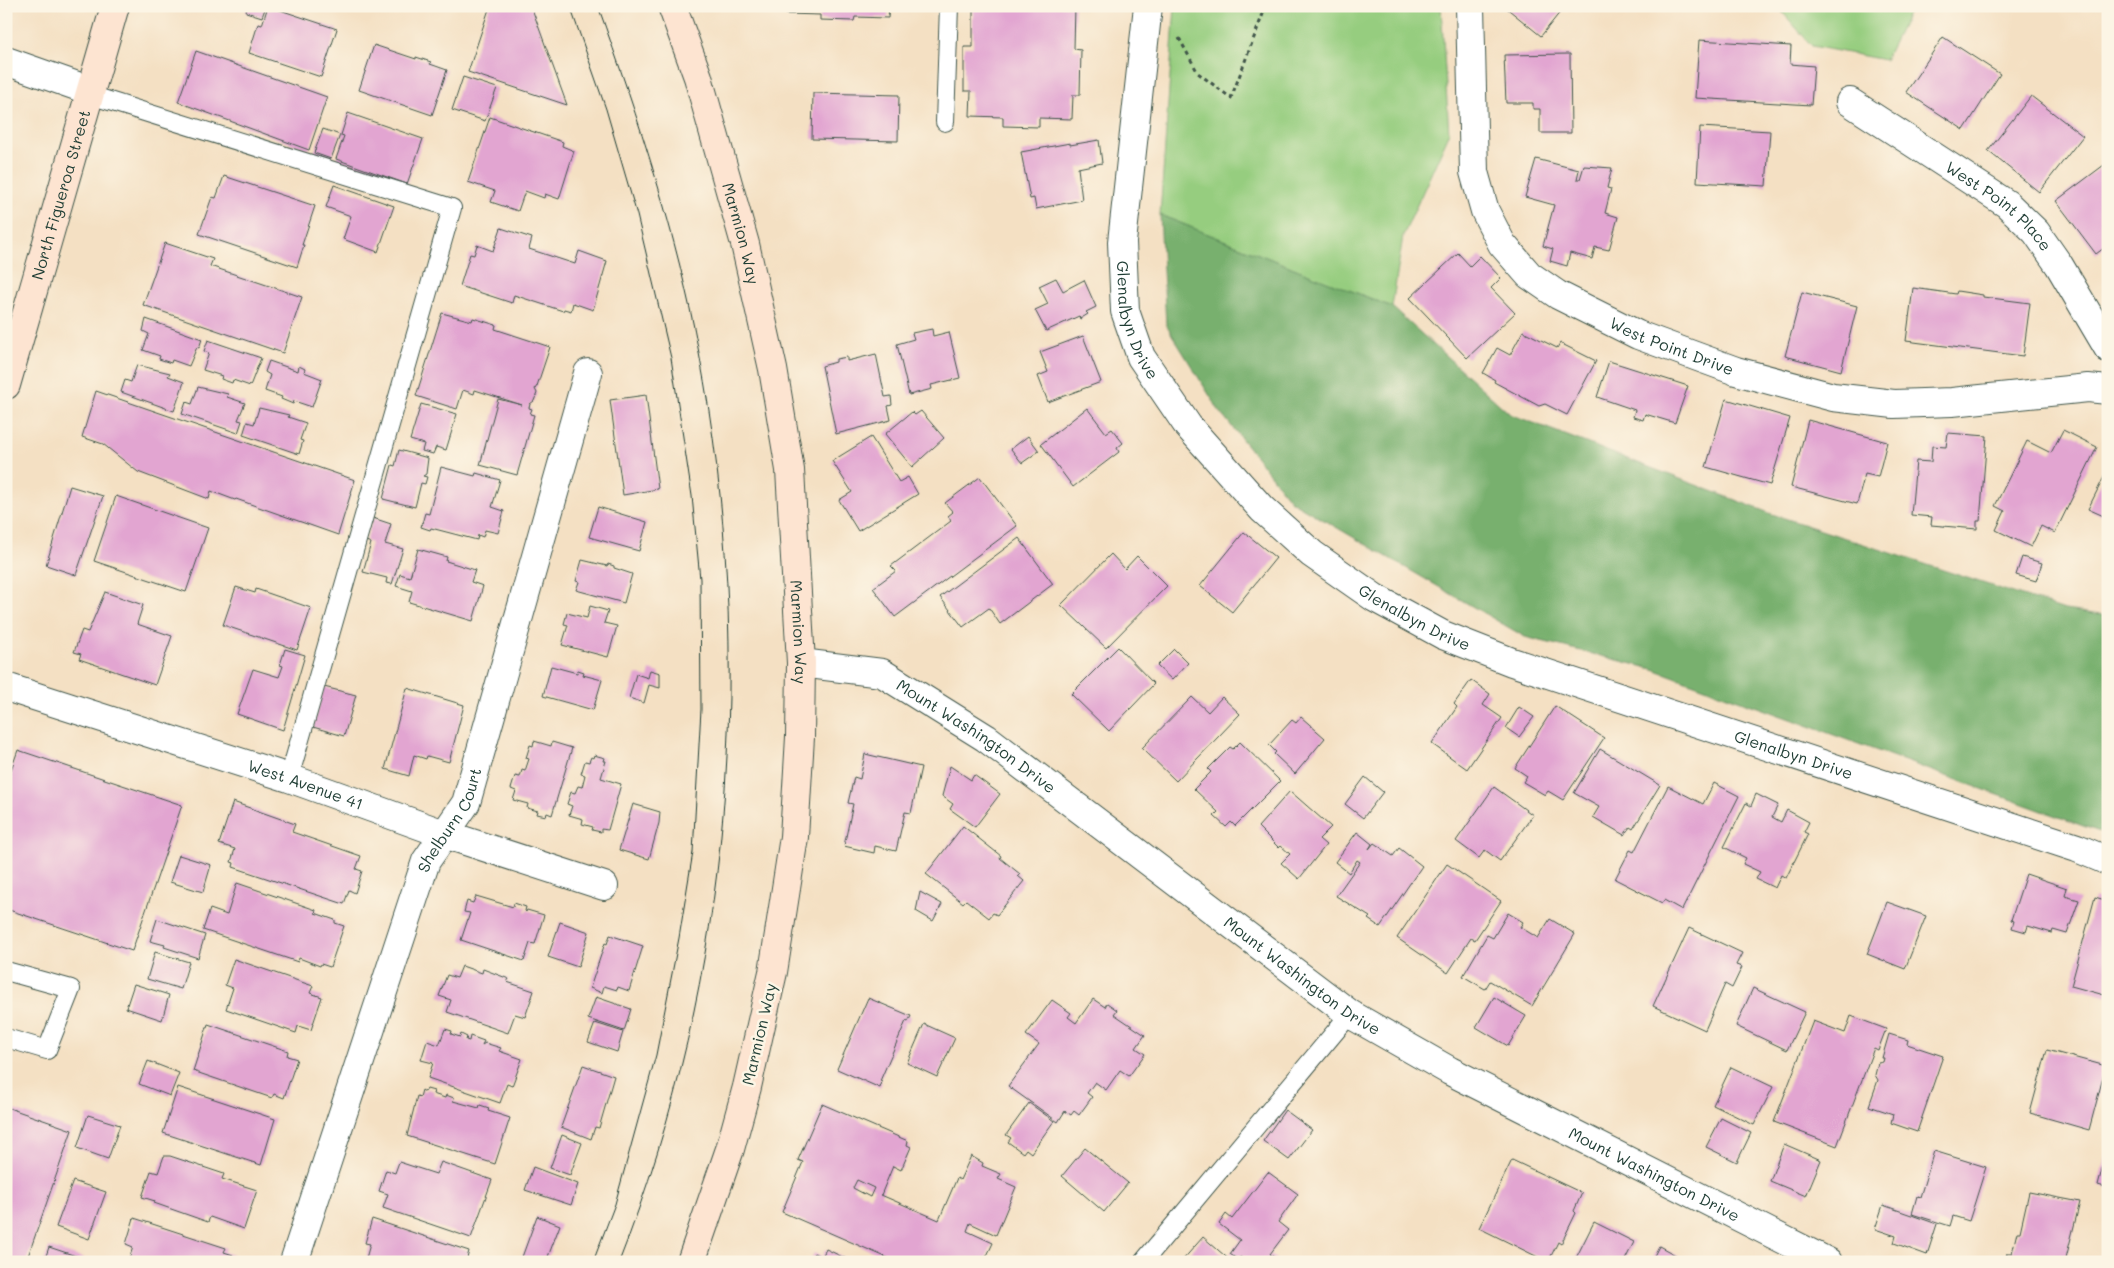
<svg xmlns="http://www.w3.org/2000/svg" width="2114" height="1268" font-family="Mali,sans-serif">
<style>
.green{fill:#96cd7f;stroke:#5a855a}
.forest{fill:#78b06e;stroke:#4c7651}
.building{fill:#e2a5d1;fill-rule:evenodd}
.lines{fill:none;stroke-linecap:round;stroke-linejoin:round}
.lane-casing{stroke:#3f5549;stroke-width:20}
.street-casing{stroke:#3f5549;stroke-width:30}
.secondary-casing{stroke:#3f5549;stroke-width:30}
.path{stroke:#3f5549;stroke-width:3;stroke-dasharray:4 4;stroke-linecap:butt}
.lane{stroke:#fff;stroke-width:18}
.street{stroke:#fff;stroke-width:28}
.secondary{stroke:#fde4d1;stroke-width:28}
.tram{stroke:#1f3d34;stroke-width:1}
.labels{text-anchor:middle;stroke-width:5;stroke-linejoin:round;paint-order:stroke}
.street-label{font-size:16px;fill:#1f3d34;stroke:#fcf5e5}
</style>
<rect width="100%" height="100%" fill="#fcf5e5"/>
<filter id="ink" filterUnits="userSpaceOnUse"><feTurbulence type="fractalNoise" baseFrequency=".02" numOctaves="2"/><feDisplacementMap in="SourceGraphic" scale="10" xChannelSelector="R" yChannelSelector="G"/><feConvolveMatrix kernelMatrix="1 2 1 2 8 2 1 2 1" color-interpolation-filters="sRGB"/></filter>
<filter id="wash" filterUnits="userSpaceOnUse"><feTurbulence type="fractalNoise" baseFrequency=".0096" numOctaves="4" result="noise"/><feDisplacementMap in="SourceGraphic" scale="20" xChannelSelector="R" yChannelSelector="G"/><feGaussianBlur stdDeviation="1.12" result="paint"/><feColorMatrix in="noise" values="0 0 0 0 0 0 0 0 0 0 0 0 0 0 0 0 0 1.4 0 .05"/><feComposite in="paint" operator="in"/></filter>
<g filter="url(#wash)">
<rect width="100%" height="100%" fill="#f4e0c3"/>
<!-- green -->
<g class="green">
<polygon points="1175,6 1441,6 1449,134 1403,236 1392,307 1160,215"/>
<polygon points="1777,6 1912,6 1885,60 1812,46"/>
</g>
<!-- forest -->
<polygon class="forest" points="1160,215 1392,307 1510,414 1772,514 2065,610 2108,616 2108,835 1653,669 1525,637 1291,501 1218,409 1166,325"/>
<g id="blocks">
<!-- building -->
<g class="building">
<polygon points="247,6 266,6 262,17 246,12"/>
<polygon points="268,6 337,29 321,77 249,53 258,24 262,25"/>
<polygon points="490,6 531,6 567,105 468,72"/>
<polygon points="787,6 889,6 888,18 855,17 854,21 820,20 820,15 786,14"/>
<polygon points="973,6 1075,6 1074,49 1081,50 1080,95 1073,95 1072,119 1039,118 1039,127 1003,126 1003,117 970,116 971,91 964,91 964,47 973,47"/>
<polygon points="1504,6 1565,6 1541,36"/>
<polygon points="1943,37 2000,74 1964,130 1906,92"/>
<polygon points="1699,40 1791,46 1790,64 1814,66 1811,105 1695,98"/>
<polygon points="374,45 416,59 416,57 431,62 430,64 447,70 432,115 359,90"/>
<polygon points="196,51 327,97 309,150 178,102"/>
<polygon points="1570,54 1571,133 1540,133 1540,109 1533,109 1533,103 1506,103 1504,55"/>
<polygon points="463,77 497,88 485,121 452,110"/>
<polygon points="813,93 899,95 898,141 812,139"/>
<polygon points="2031,96 2083,136 2039,192 1988,151"/>
<polygon points="348,113 423,139 407,184 336,159 344,136 341,135"/>
<polygon points="490,117 563,142 562,146 574,151 559,199 545,194 544,198 525,191 518,211 491,202 495,191 468,182"/>
<polygon points="1700,127 1770,131 1766,186 1697,182"/>
<polygon points="323,129 340,135 331,159 314,153"/>
<polygon points="1099,140 1102,163 1078,168 1082,200 1036,209 1034,198 1030,199 1021,152 1070,143 1070,145"/>
<polygon points="1536,159 1579,170 1577,179 1580,179 1584,166 1612,168 1607,188 1611,189 1605,213 1618,217 1609,250 1595,247 1592,259 1570,253 1567,266 1550,261 1553,249 1543,246 1554,205 1525,197"/>
<polygon points="2108,162 2108,245 2096,254 2056,201"/>
<polygon points="224,176 315,206 302,245 304,245 297,267 199,234 212,197 216,198"/>
<polygon points="334,185 394,206 378,252 343,239 351,216 326,207"/>
<polygon points="501,228 532,238 529,249 575,264 579,251 607,261 593,310 573,303 571,311 564,309 563,311 514,295 512,303 460,286 470,254 474,255 477,245 493,251"/>
<polygon points="165,243 213,259 210,266 302,297 283,353 143,305"/>
<polygon points="1458,253 1470,266 1480,256 1501,278 1491,288 1515,313 1467,358 1410,298"/>
<polygon points="1056,278 1063,291 1084,280 1096,307 1086,312 1088,314 1080,319 1079,316 1046,331 1035,310 1048,304 1039,286"/>
<polygon points="1913,288 1956,294 1957,291 1983,295 1983,297 2030,303 2023,356 1906,341"/>
<polygon points="1802,292 1857,306 1841,371 1785,356"/>
<polygon points="442,313 472,321 473,318 496,325 495,329 550,347 537,386 535,389 537,393 534,401 530,404 529,408 532,409 530,414 534,415 517,475 480,465 498,399 522,405 475,390 474,394 463,390 457,409 416,396"/>
<polygon points="146,319 202,339 199,348 197,347 189,366 172,360 171,363 159,359 160,356 143,350 149,334 143,331"/>
<polygon points="932,329 933,336 949,332 960,378 931,385 932,389 909,395 897,344 914,339 912,333"/>
<polygon points="1523,331 1557,348 1560,343 1596,361 1567,415 1545,404 1539,406 1494,382 1495,380 1483,373 1497,348 1510,355"/>
<polygon points="1083,336 1101,382 1048,402 1038,376 1048,372 1040,352"/>
<polygon points="208,340 261,358 250,386 233,380 232,383 221,379 222,376 203,370 209,353 204,351"/>
<polygon points="876,354 885,397 891,396 892,405 888,406 891,420 836,434 822,366 836,362 836,359 847,357 847,361"/>
<polygon points="269,361 298,371 299,366 305,369 304,372 322,379 312,407 294,401 293,404 281,399 282,397 265,391 270,375 265,372"/>
<polygon points="1609,361 1688,386 1675,423 1645,414 1643,420 1633,417 1635,410 1597,397"/>
<polygon points="137,365 170,373 168,376 184,382 174,411 121,392 125,380 131,382"/>
<polygon points="198,387 228,394 227,397 245,403 238,420 242,421 238,433 182,414 186,402 192,404"/>
<polygon points="96,391 355,480 338,535 236,499 235,500 211,491 209,499 138,472 103,444 82,437"/>
<polygon points="646,395 658,489 623,495 610,400"/>
<polygon points="1726,399 1790,418 1770,485 1706,467"/>
<polygon points="421,404 457,414 446,450 436,447 433,454 422,451 424,444 410,440"/>
<polygon points="259,408 289,415 288,417 306,423 300,440 303,441 299,454 243,435 247,422 254,424"/>
<polygon points="1087,408 1106,433 1112,429 1123,443 1117,448 1119,452 1073,487 1041,444"/>
<polygon points="921,411 944,438 912,467 885,434 912,412 915,415"/>
<polygon points="1808,420 1887,442 1878,477 1865,474 1857,504 1791,487"/>
<polygon points="2063,430 2097,447 2055,533 2041,526 2031,547 1996,530 2005,511 1995,506 2027,441 2051,453"/>
<polygon points="1948,433 1987,436 1980,521 1977,521 1977,529 1931,525 1932,517 1911,515 1916,461 1931,462 1932,446 1946,447"/>
<polygon points="1028,436 1039,451 1022,463 1011,449"/>
<polygon points="871,437 899,482 908,477 918,494 858,531 839,500 852,492 832,461"/>
<polygon points="399,450 428,458 426,474 423,476 427,477 425,484 421,483 415,507 383,499 392,465 395,466"/>
<polygon points="441,467 475,476 476,473 500,480 492,507 504,511 498,533 485,530 483,537 478,535 477,540 431,528 430,530 421,527 425,513 429,514"/>
<polygon points="2108,469 2108,518 2088,509"/>
<polygon points="980,477 1017,526 895,617 873,588 896,571 891,566 951,521 948,516 953,512 945,503"/>
<polygon points="70,486 103,496 76,575 46,565"/>
<polygon points="116,496 208,528 186,592 94,561"/>
<polygon points="598,507 647,522 639,551 589,537"/>
<polygon points="373,518 391,524 385,544 403,549 392,584 386,583 387,578 363,572 371,543 366,541"/>
<polygon points="1244,532 1276,558 1232,612 1200,586"/>
<polygon points="1019,538 1053,584 1000,624 989,608 963,627 940,597"/>
<polygon points="418,549 447,557 446,561 475,570 471,582 483,586 473,621 409,602 412,591 396,586 400,574 410,577"/>
<polygon points="1111,554 1125,569 1137,556 1167,586 1106,648 1061,605"/>
<polygon points="2022,557 2042,563 2036,581 2016,575"/>
<polygon points="582,560 607,566 608,564 614,566 614,568 632,574 624,603 576,590 579,582 576,581"/>
<polygon points="236,587 255,593 256,589 311,608 297,650 223,625"/>
<polygon points="105,592 143,605 137,624 172,636 155,685 79,659 81,654 74,652 82,630 88,632"/>
<polygon points="590,606 608,611 604,623 617,626 608,657 562,645 568,625 564,624 567,613 587,618"/>
<polygon points="1118,647 1154,684 1109,731 1071,694"/>
<polygon points="285,649 305,655 283,730 237,714 253,669 279,677 283,666 280,665"/>
<polygon points="1174,649 1188,663 1172,680 1157,666"/>
<polygon points="551,666 577,673 578,670 584,672 583,675 602,680 593,710 543,696"/>
<polygon points="650,670 660,673 660,688 649,685 644,703 629,698 636,674 648,678"/>
<polygon points="1471,680 1490,694 1483,705 1502,718 1467,769 1432,744 1457,707 1454,704"/>
<polygon points="324,687 356,695 344,736 313,727"/>
<polygon points="407,688 464,705 449,762 427,756 426,759 414,755 409,776 385,769"/>
<polygon points="1192,697 1208,712 1222,697 1240,714 1176,781 1142,748"/>
<polygon points="1555,706 1604,738 1563,800 1548,791 1545,795 1523,782 1527,776 1515,768"/>
<polygon points="1519,707 1534,717 1519,737 1506,728"/>
<polygon points="1301,717 1325,738 1295,774 1274,754 1276,752 1269,745 1292,720 1296,723"/>
<polygon points="534,741 551,746 552,742 572,748 552,815 547,813 546,816 537,814 538,811 527,808 528,804 513,800 516,791 511,789 515,776 520,777 522,770 525,771 529,759 526,758 530,745 533,746"/>
<polygon points="1240,742 1280,781 1235,826 1231,822 1226,827 1214,816 1218,812 1194,789 1211,772 1208,769 1230,747 1233,749"/>
<polygon points="1600,749 1660,785 1633,829 1630,827 1624,835 1593,817 1599,807 1574,793"/>
<polygon points="18,750 182,805 132,951 6,909 6,784"/>
<polygon points="865,754 921,767 911,813 905,812 896,851 875,846 874,853 844,846 853,804 848,803 854,777 860,779"/>
<polygon points="594,755 605,758 604,761 606,761 601,778 621,784 608,830 601,829 601,832 592,830 593,827 582,824 583,819 569,815 572,806 567,804 571,792 575,793 578,786 582,787 585,775 581,774 585,761 589,762 591,757 593,758"/>
<polygon points="950,766 971,780 974,775 1000,794 975,827 950,809 953,804 942,796"/>
<polygon points="1365,777 1383,792 1363,818 1345,804"/>
<polygon points="1714,783 1739,796 1682,910 1664,900 1662,903 1615,879 1630,850 1634,852 1668,786 1703,804"/>
<polygon points="1494,787 1533,815 1500,861 1485,850 1479,858 1456,841"/>
<polygon points="1290,791 1331,827 1319,839 1326,845 1299,879 1281,863 1290,854 1281,846 1279,848 1258,827"/>
<polygon points="1756,794 1778,805 1772,817 1781,822 1787,810 1809,822 1804,832 1808,834 1786,878 1781,875 1775,888 1756,879 1760,872 1743,864 1746,858 1724,847 1746,803 1751,806"/>
<polygon points="233,802 295,824 292,832 361,856 356,869 362,871 355,893 349,890 344,904 233,867 234,863 231,862 235,849 219,844"/>
<polygon points="633,804 660,812 659,823 649,859 619,850"/>
<polygon points="963,826 1001,856 1000,858 1020,874 1018,876 1024,881 997,915 993,913 989,918 966,900 963,903 926,874"/>
<polygon points="1357,832 1372,844 1369,849 1374,843 1393,856 1399,848 1422,866 1380,927 1368,919 1370,917 1336,896 1360,862 1357,860 1349,873 1335,862"/>
<polygon points="179,855 211,865 203,892 170,882"/>
<polygon points="1447,864 1501,901 1475,940 1471,938 1448,973 1397,938"/>
<polygon points="2026,874 2067,888 2065,896 2079,900 2067,934 2053,930 2052,933 2028,926 2026,932 2012,928 2014,921 2011,920"/>
<polygon points="237,883 316,910 315,913 335,920 335,923 344,926 330,967 321,964 320,966 299,958 298,962 203,930 210,909 227,915"/>
<polygon points="920,892 942,904 933,921 916,911"/>
<polygon points="476,896 513,907 514,903 526,907 525,911 526,912 527,910 544,915 535,944 530,943 524,961 461,940 470,913 464,912 467,901 473,903"/>
<polygon points="2095,897 2108,901 2108,996 2071,986"/>
<polygon points="1887,902 1926,916 1905,969 1867,954"/>
<polygon points="1508,913 1523,922 1520,927 1538,938 1550,919 1575,934 1532,1006 1490,981 1485,989 1463,976 1487,935 1493,938"/>
<polygon points="157,919 205,935 198,958 164,947 165,945 150,941"/>
<polygon points="560,922 589,932 578,967 548,957"/>
<polygon points="1689,928 1742,953 1736,965 1742,967 1732,988 1725,984 1705,1030 1653,1006"/>
<polygon points="610,935 643,946 629,991 618,987 617,990 604,986 602,993 590,988 605,943 607,944"/>
<polygon points="155,952 189,962 181,989 147,979"/>
<polygon points="234,959 313,986 310,993 322,997 311,1030 298,1026 296,1033 226,1009 233,988 225,985"/>
<polygon points="462,966 482,973 483,969 509,979 507,982 534,991 525,1017 515,1014 508,1033 447,1012 451,1000 439,996 447,975 457,978"/>
<polygon points="134,984 169,995 162,1020 126,1008"/>
<polygon points="1753,988 1805,1012 1787,1050 1736,1026"/>
<polygon points="596,997 631,1009 624,1031 588,1019"/>
<polygon points="1494,997 1526,1016 1508,1046 1476,1027"/>
<polygon points="868,998 911,1016 908,1022 906,1021 880,1081 882,1082 880,1088 837,1069"/>
<polygon points="1093,999 1105,1007 1107,1003 1117,1010 1114,1014 1145,1035 1136,1048 1145,1054 1129,1076 1120,1070 1106,1090 1095,1082 1087,1093 1092,1097 1079,1115 1074,1111 1071,1115 1065,1111 1058,1122 1008,1086 1039,1044 1026,1035 1052,1000 1071,1013 1068,1017 1076,1023"/>
<polygon points="1851,1016 1886,1029 1878,1050 1874,1048 1837,1146 1774,1122 1813,1021 1845,1033"/>
<polygon points="595,1023 623,1032 617,1052 588,1042"/>
<polygon points="208,1024 288,1051 287,1056 297,1059 284,1098 274,1094 272,1098 193,1071"/>
<polygon points="924,1024 955,1038 937,1077 907,1063"/>
<polygon points="445,1029 452,1031 451,1034 460,1037 461,1034 467,1037 466,1040 469,1041 470,1036 484,1041 482,1045 485,1043 501,1048 499,1051 522,1059 512,1086 507,1084 500,1103 428,1078 433,1063 421,1060 427,1041 439,1045"/>
<polygon points="1889,1034 1908,1040 1907,1044 1943,1056 1917,1132 1891,1123 1893,1114 1869,1106 1878,1080 1875,1075 1878,1063 1883,1062 1884,1058 1882,1058"/>
<polygon points="2047,1050 2106,1066 2089,1130 2030,1113"/>
<polygon points="148,1061 179,1073 170,1096 139,1084"/>
<polygon points="583,1065 614,1076 599,1128 595,1127 591,1139 561,1127"/>
<polygon points="1731,1067 1773,1087 1754,1125 1713,1105"/>
<polygon points="178,1087 275,1119 261,1165 163,1133"/>
<polygon points="427,1089 434,1091 433,1094 445,1098 446,1095 454,1098 453,1101 479,1108 480,1105 489,1108 488,1111 510,1118 495,1164 407,1136 417,1096 420,1097 422,1090 425,1092"/>
<polygon points="1029,1103 1054,1121 1031,1153 1026,1149 1023,1153 1008,1142 1011,1138 1006,1135"/>
<path d="M822,1104l86,37 -1,4 4,2 -10,23 -8,-4 -12,29 58,25 18,-42 3,2 11,-24 12,7 -1,3 19,8 -3,5 18,8 -20,48 -26,-12 -3,8 26,12 -9,19h-87l-115,-50 21,-50 -5,-2zM857,1180l17,8 -4,9 -17,-9z"/>
<polygon points="6,1107 72,1130 26,1262 6,1262"/>
<polygon points="1285,1110 1312,1130 1289,1160 1263,1141"/>
<polygon points="88,1115 120,1125 108,1159 77,1148"/>
<polygon points="1721,1118 1751,1133 1737,1162 1706,1147"/>
<polygon points="562,1135 582,1143 570,1175 550,1168"/>
<polygon points="1784,1144 1821,1160 1806,1196 1770,1181"/>
<polygon points="1085,1148 1128,1183 1104,1212 1062,1176"/>
<polygon points="2107,1150 2108,1150 2108,1188 2098,1185"/>
<polygon points="1934,1151 1986,1167 1969,1221 1953,1216 1950,1226 1912,1214 1917,1196 1920,1197"/>
<polygon points="164,1156 170,1156 224,1174 222,1179 257,1190 244,1229 210,1217 208,1222 154,1203 155,1201 142,1197 151,1171 158,1173"/>
<polygon points="1512,1160 1582,1193 1574,1211 1576,1213 1561,1244 1558,1242 1548,1262 1479,1228"/>
<polygon points="399,1162 436,1174 441,1162 492,1180 471,1238 383,1208 388,1194 379,1191 386,1170 395,1173"/>
<polygon points="533,1167 578,1184 571,1205 525,1190"/>
<polygon points="1268,1172 1298,1194 1278,1222 1288,1230 1270,1254 1276,1259 1274,1262 1247,1262 1240,1257 1238,1260 1230,1254 1240,1240 1219,1224 1226,1214 1232,1219"/>
<polygon points="73,1181 106,1192 89,1239 56,1227"/>
<polygon points="2029,1192 2080,1202 2065,1262 2005,1262 2007,1253 2012,1253 2017,1232 2020,1232"/>
<polygon points="1883,1205 1937,1224 1927,1255 1894,1243 1896,1236 1875,1229"/>
<polygon points="537,1216 560,1225 546,1262 535,1262 522,1257"/>
<polygon points="134,1218 226,1248 224,1252 233,1255 231,1262 128,1262 133,1247 126,1244"/>
<polygon points="372,1219 469,1251 466,1262 365,1262 370,1244 365,1243"/>
<polygon points="1594,1222 1634,1242 1624,1262 1574,1262"/>
<polygon points="1203,1237 1232,1262 1181,1262"/>
<polygon points="1659,1246 1681,1258 1680,1260 1684,1262 1651,1262"/>
<polygon points="49,1247 91,1261 91,1262 44,1262"/>
<polygon points="826,1249 853,1262 810,1262 814,1253 822,1257"/>
</g>
</g>
</g>
<g filter="url(#ink)">
<use href="#blocks" fill-opacity="0" stroke="#3f5549" stroke-width="1"/>
<g class="lines">
<defs>
<g id="lane">
<polyline points="90,95 452,208 289,778"/>
<polyline points="945,122 949,6"/>
<polyline points="6,971 71,989 47,1050 6,1038"/>
<polyline points="1143,1262 1350,1014"/>
</g>
<g id="street">
<path id="s1" d="M1148,6l-26,236 3,69 16,46 47,69 74,83 50,45 63,44 68,37 69,27 565,186 31,13"/>
<path id="s2" d="M1470,6l4,166 11,39 17,33 27,31 29,20 80,40 98,36 97,26 61,7 58,-2 136,-14 20,2"/>
<polyline points="6,61 91,91"/>
<path id="s3" d="M1850,102l157,102 29,28 23,33 49,83"/>
<path id="s4" d="M801,663l81,10 104,65 364,276 100,57 378,191"/>
<path id="s5" d="M6,687l283,91 155,56 160,52"/>
<path id="s6" d="M294,1262l132,-401 40,-58 122,-430"/>
</g>
<g id="secondary">
<path id="s7" d="M672,6l26,71 47,167 28,125 17,101 11,193 -1,74 -6,100 -21,135 -26,115 -17,62 -39,113"/>
<path id="s8" d="M6,385l109,-379"/>
</g>
</defs>
<!-- lane casing -->
<use href="#lane" class="lane-casing"/>
<!-- street casing -->
<use href="#street" class="street-casing"/>
<!-- secondary casing -->
<use href="#secondary" class="secondary-casing"/>
<!-- path -->
<polyline class="path" points="1179,38 1198,73 1231,98 1266,6"/>
<!-- lane -->
<use href="#lane" class="lane"/>
<!-- street -->
<use href="#street" class="street"/>
<!-- secondary -->
<use href="#secondary" class="secondary"/>
<!-- tram -->
<g class="tram">
<polyline points="570,6 606,109 637,215 671,358 692,496 700,579 701,709 693,852 679,938 656,1055 615,1204 593,1262"/>
<path d="M598,6c41,114 79,229 101,347 58,303 33,621 -80,909"/>
</g>
</g>
</g>
<g class="labels">
<!-- street labels -->
<g class="street-label">
<text dy="6" stroke="none"><textPath href="#s8" startOffset="198">North Figueroa Street</textPath></text>
<text dy="6" stroke="none"><textPath href="#s3" startOffset="182">West Point Place</textPath></text>
<text dy="6" stroke="none"><textPath href="#s7" startOffset="238">Marmion Way</textPath></text>
<text dy="6" stroke="none"><textPath href="#s1" startOffset="318">Glenalbyn Drive</textPath></text>
<text dy="6" stroke="none"><textPath href="#s2" startOffset="445">West Point Drive</textPath></text>
<text dy="6" stroke="none"><textPath href="#s1" startOffset="738">Glenalbyn Drive</textPath></text>
<text dy="6" stroke="none"><textPath href="#s7" startOffset="642">Marmion Way</textPath></text>
<text dy="6" stroke="none"><textPath href="#s4" startOffset="195">Mount Washington Drive</textPath></text>
<text dy="6" stroke="none"><textPath href="#s1" startOffset="1142">Glenalbyn Drive</textPath></text>
<text dy="6" stroke="none"><textPath href="#s5" startOffset="315">West Avenue 41</textPath></text>
<text dy="6" stroke="none"><textPath href="#s6" startOffset="470">Shelburn Court</textPath></text>
<text dy="6" stroke="none"><textPath href="#s4" startOffset="600">Mount Washington Drive</textPath></text>
<text transform="translate(759 1034) rotate(-77)" y="6">Marmion Way</text>
<text dy="6" stroke="none"><textPath href="#s4" startOffset="1005">Mount Washington Drive</textPath></text>
</g>
</g>
<!-- margin -->
<rect width="2114" height="1268" fill="none" stroke="#fcf5e5" stroke-width="25"/>
</svg>
